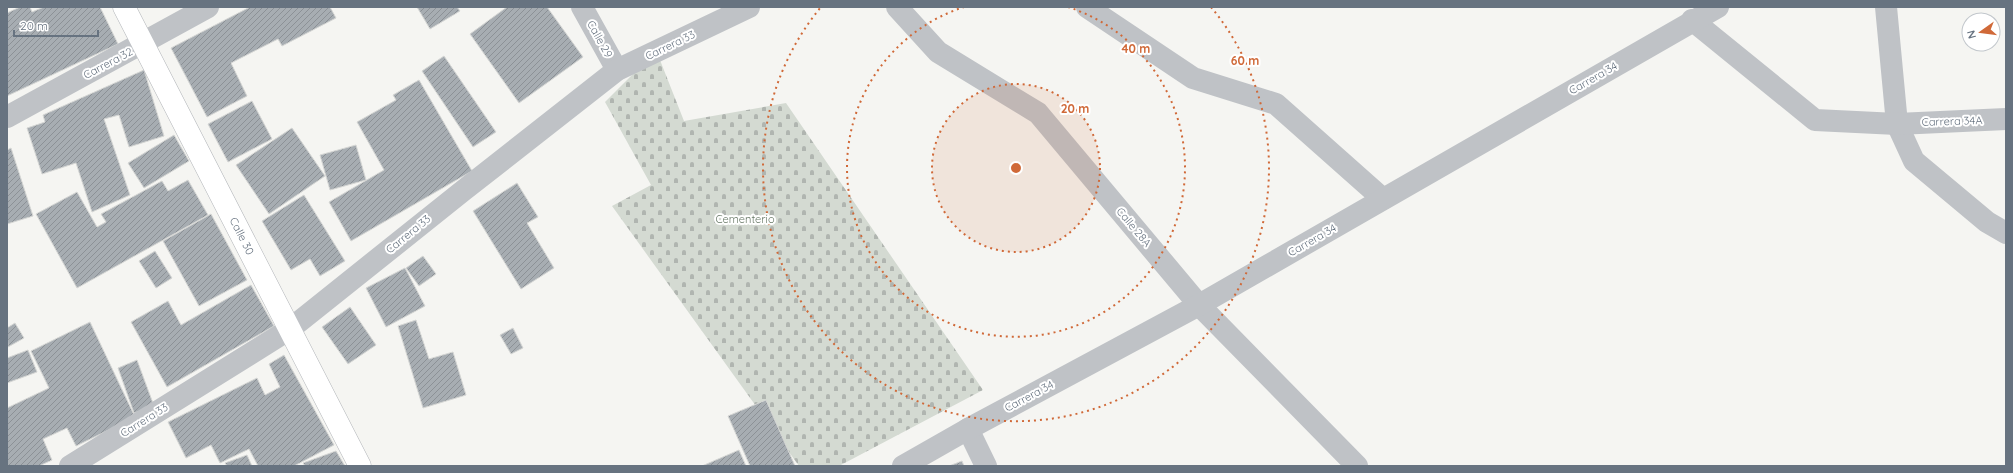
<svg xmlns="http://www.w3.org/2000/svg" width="2013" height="473" font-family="Quicksand,sans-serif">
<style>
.cemetery{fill:url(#cemetery-stones)}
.building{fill:url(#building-hatch);stroke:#d6d7d5}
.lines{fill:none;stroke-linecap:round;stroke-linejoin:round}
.major-casing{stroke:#b3b6ba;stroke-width:23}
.minor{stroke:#bfc2c6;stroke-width:22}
.major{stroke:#fff;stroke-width:22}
.ring{fill:none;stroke:#d06938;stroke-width:2;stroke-dasharray:2 4}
.labels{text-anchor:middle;stroke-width:4;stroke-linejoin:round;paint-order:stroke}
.street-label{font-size:11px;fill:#677380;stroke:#fff}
.park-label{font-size:11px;fill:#677866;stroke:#fff}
.centre{fill:#d06938;stroke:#fff;stroke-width:2}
.ring-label{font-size:12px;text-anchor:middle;font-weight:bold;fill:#d06938;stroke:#fff;stroke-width:4;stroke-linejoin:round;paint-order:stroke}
</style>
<defs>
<pattern id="cemetery-stones" width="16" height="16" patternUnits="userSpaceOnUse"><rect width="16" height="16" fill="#d4dad2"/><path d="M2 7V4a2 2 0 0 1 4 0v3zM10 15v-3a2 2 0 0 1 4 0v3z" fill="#b0b5b0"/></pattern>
<pattern id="building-hatch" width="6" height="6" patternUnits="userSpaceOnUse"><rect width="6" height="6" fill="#a7adb2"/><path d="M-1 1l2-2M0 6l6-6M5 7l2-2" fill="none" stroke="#8c9196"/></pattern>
</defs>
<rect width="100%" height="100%" fill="#f5f5f2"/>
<!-- cemetery -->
<polygon class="cemetery" points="658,55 684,121 786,103 983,390 839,466 799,466 612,206 651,185 605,102 635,72"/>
<!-- building -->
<g class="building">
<polygon points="20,7 30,7 32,12 44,7 100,7 118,44 7,96 7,13"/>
<polygon points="250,7 330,7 336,18 282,46 278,39 231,63 247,96 207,117 171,48"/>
<polygon points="417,7 457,7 460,11 430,29"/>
<polygon points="507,7 547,7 583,57 519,103 470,34"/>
<polygon points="444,56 496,132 473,147 422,71"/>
<polygon points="144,70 164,136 129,147 119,115 104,119 130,195 92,212 76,163 42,174 27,128 45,122 43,115"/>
<polygon points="419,80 472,171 351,241 329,202 384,170 357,122 396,100 393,95"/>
<polygon points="252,101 272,139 228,162 208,124"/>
<polygon points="292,128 325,176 269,214 236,165"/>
<polygon points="174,135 189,161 144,188 128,163"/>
<polygon points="356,145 366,180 330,190 320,155"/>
<polygon points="11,148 33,216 7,224 7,150"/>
<polygon points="188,180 208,215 77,288 36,214 77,192 97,227 106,222 101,214 162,181 168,191"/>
<polygon points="517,183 538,217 527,223 554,268 521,289 473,211"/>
<polygon points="304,195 345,261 320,276 310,259 291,270 262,221"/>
<polygon points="211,214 247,280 199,306 163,241"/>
<polygon points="155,251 172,278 156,288 139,261"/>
<polygon points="423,256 436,274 419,286 406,268"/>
<polygon points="405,268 425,306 386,327 366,288"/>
<polygon points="251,285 274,326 167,387 131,322 168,301 181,325"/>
<polygon points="350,307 376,345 348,364 322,327"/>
<polygon points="416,320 429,359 453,352 466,395 423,408 398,326"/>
<polygon points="90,322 135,417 76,446 67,428 43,439 52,460 39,466 7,466 7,408 49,388 31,351"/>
<polygon points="15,323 24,338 8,347 7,328"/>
<polygon points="513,328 523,348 511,354 500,335"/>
<polygon points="28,350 37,372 7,383 7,358"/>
<polygon points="284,355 334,445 294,466 258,466 249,449 220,463 211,445 186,458 168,422 257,378 265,395 280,387 269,364"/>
<polygon points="137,360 154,406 134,413 118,368"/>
<polygon points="766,400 795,466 750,466 728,416"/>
<polygon points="739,450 746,466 702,466"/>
<polygon points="336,451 345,466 305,466 303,463"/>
<polygon points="247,455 252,466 227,466 225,463"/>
<polygon points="962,461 964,466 949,466"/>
</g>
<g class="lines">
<defs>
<polyline id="major" points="124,7 360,466"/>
</defs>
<!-- major casing -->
<use href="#major" class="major-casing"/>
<!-- minor -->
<g class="minor">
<polyline points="582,7 617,70"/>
<polyline points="897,7 938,52 1038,113 1199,305 1357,466"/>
<polyline points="1087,7 1193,78 1276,104 1383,199"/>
<polyline points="1886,7 1897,124 1914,161 1987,222 2006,233"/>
<polyline points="1692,20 1815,120 1897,124 2006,119"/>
<polyline points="7,117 208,7"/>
<polyline points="968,429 986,466"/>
<polyline points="70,466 290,329 464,190 617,70 749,7"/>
<polyline points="903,466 968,429 1199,305 1718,7"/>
</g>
<!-- major -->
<use href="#major" class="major"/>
</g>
<!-- distance rings -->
<circle cx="1016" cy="168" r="84" fill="#d06938" fill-opacity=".12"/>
<g class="ring">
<circle cx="1016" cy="168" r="84"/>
<path d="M1068 7A169 169 0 1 1 964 7"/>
<path d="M1211 7A253 253 0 1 1 821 7"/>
</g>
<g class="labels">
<!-- street labels -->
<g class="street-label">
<text transform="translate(600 39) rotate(61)" y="4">Calle 29</text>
<text transform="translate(670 45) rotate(-26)" y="4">Carrera 33</text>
<text transform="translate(108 63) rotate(-28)" y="4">Carrera 32</text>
<text transform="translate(1593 78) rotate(-30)" y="4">Carrera 34</text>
<text transform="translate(1952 121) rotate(-2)" y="4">Carrera 34A</text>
<text transform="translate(1134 227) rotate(50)" y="4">Calle 28A</text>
<text transform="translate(408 234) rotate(-39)" y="4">Carrera 33</text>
<text transform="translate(242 236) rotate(63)" y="4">Calle 30</text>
<text transform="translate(1312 240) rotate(-30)" y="4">Carrera 34</text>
<text transform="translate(1029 396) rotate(-28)" y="4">Carrera 34</text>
<text transform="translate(144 420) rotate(-32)" y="4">Carrera 33</text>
</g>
<!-- park labels -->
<g class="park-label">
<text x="745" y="223">Cementerio</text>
</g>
</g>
<circle cx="1016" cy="168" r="6" class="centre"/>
<g class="ring-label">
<text x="1136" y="53">40 m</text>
<text x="1245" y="65">60 m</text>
<text x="1075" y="113">20 m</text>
</g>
<!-- border -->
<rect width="2013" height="473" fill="none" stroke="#677380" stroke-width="16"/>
<!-- north arrow -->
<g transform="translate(1981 32) rotate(256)"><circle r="19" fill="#ffffff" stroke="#c2c7cc"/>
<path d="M0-3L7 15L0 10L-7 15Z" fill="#d06938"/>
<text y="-6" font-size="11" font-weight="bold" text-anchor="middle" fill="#677380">N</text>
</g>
<!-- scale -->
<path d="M14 30v6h84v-6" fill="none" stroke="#677380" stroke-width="2"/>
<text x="20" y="30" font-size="12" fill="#677380" stroke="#ffffff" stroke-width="3" paint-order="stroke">20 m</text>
</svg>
